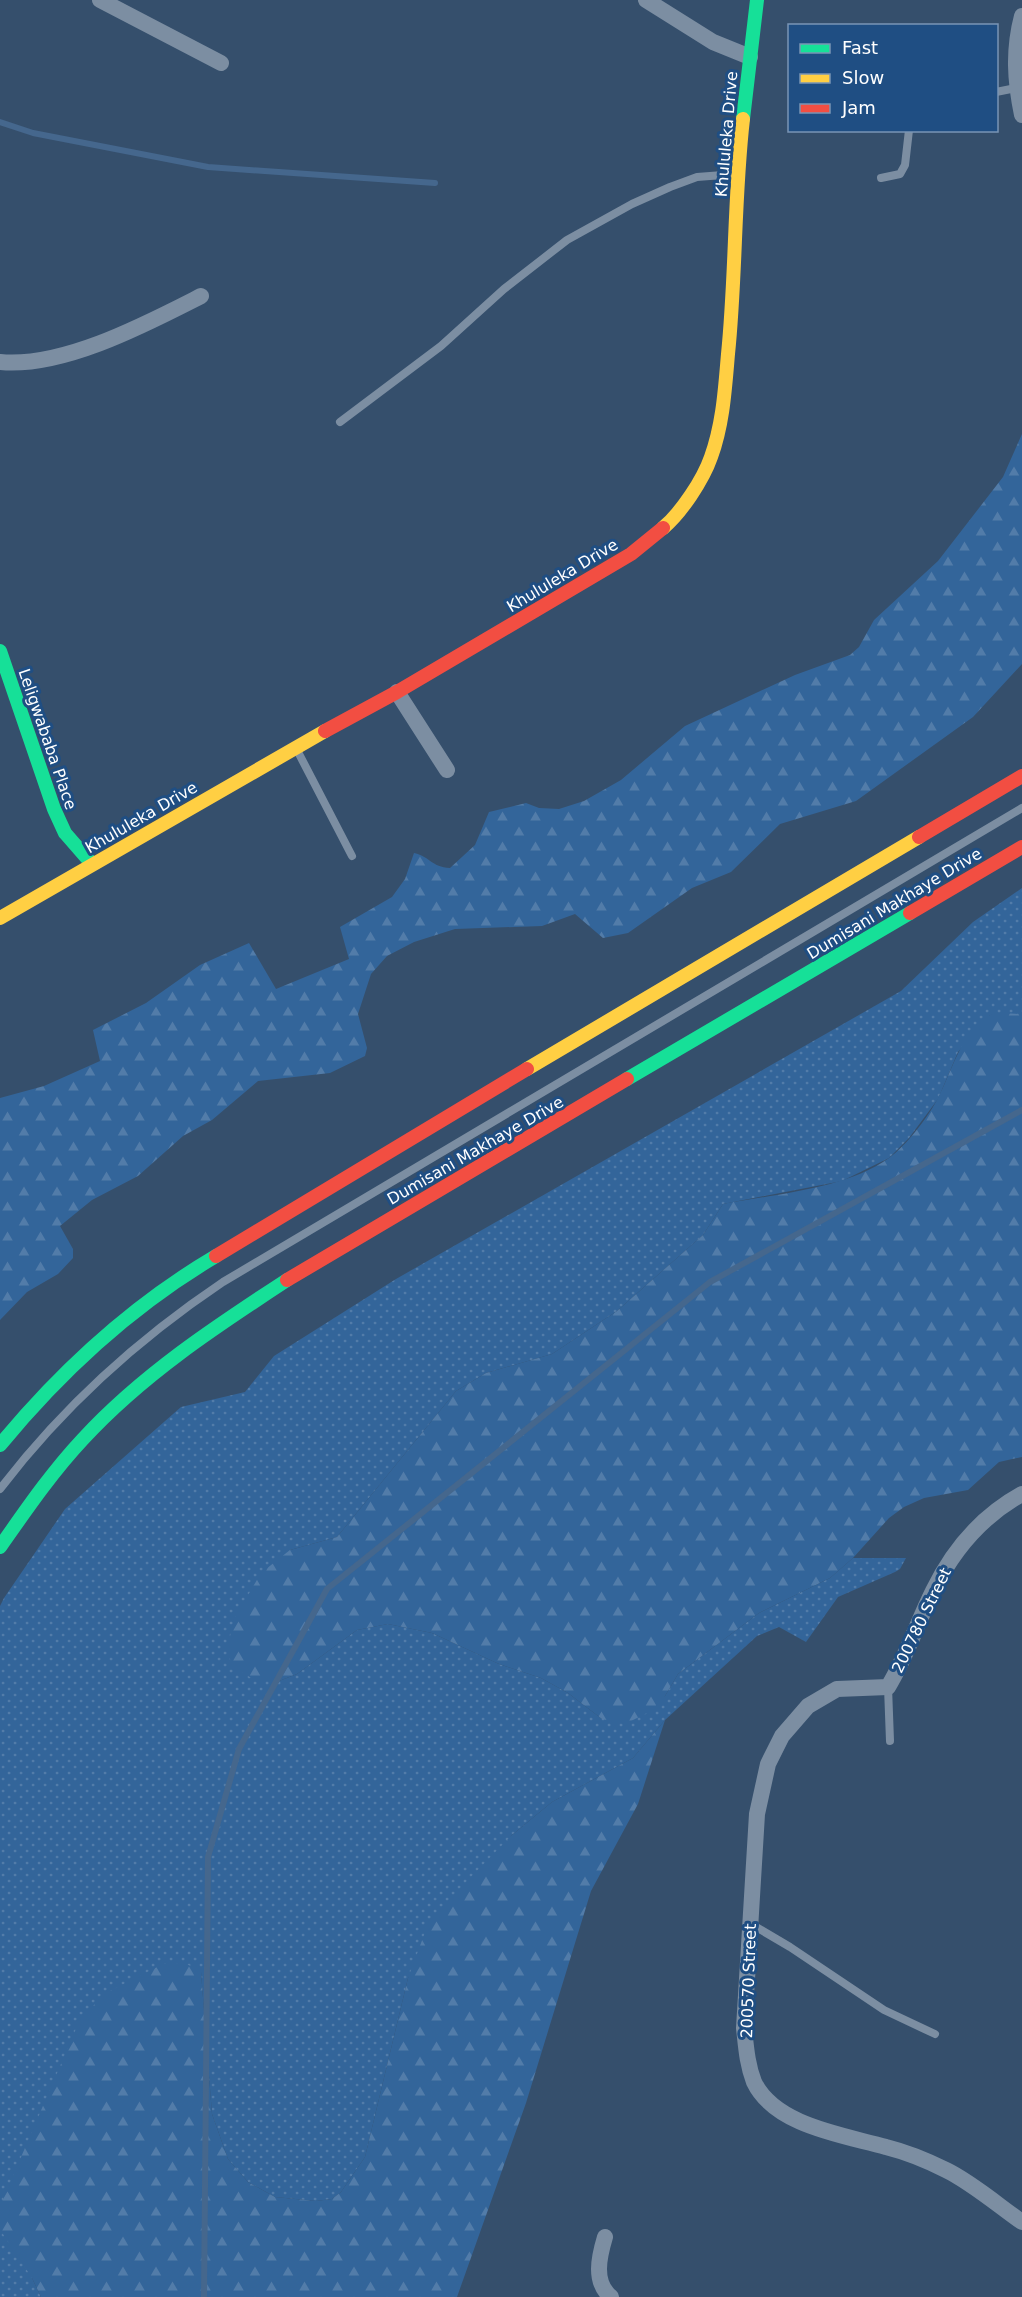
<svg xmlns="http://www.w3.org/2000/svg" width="1022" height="2297" font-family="'DejaVu Sans',sans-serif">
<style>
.grass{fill:url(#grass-dots)}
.forest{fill:url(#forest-firs)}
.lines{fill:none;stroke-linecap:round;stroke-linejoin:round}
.stream{stroke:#45678d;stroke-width:6}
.lane{stroke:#7c8ea2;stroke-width:8}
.street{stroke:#7c8ea2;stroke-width:16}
.fast{stroke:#16e098;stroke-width:14}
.slow{stroke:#ffcf43;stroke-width:14}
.jam{stroke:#f24e42;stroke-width:14}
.labels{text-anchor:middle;stroke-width:6;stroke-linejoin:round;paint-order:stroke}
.street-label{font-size:16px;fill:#fff;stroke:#1f4e83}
</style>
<defs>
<pattern id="grass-dots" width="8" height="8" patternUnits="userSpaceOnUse" patternTransform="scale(1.5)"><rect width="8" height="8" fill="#33659a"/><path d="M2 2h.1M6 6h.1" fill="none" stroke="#527ca9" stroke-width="1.8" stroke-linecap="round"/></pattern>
<pattern id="forest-firs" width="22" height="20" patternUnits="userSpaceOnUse" patternTransform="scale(1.5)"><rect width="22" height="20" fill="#33659a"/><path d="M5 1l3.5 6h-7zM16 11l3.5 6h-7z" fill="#527ca9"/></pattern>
</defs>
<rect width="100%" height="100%" fill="#354f6c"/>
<!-- grass -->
<polygon class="grass" points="1022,888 1022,1014 990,1015 958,1052 938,1099 909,1138 889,1158 842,1181 723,1204 703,1235 617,1311 552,1354 486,1373 456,1391 337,1537 290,1550 279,1681 297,1674 357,1630 388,1624 432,1633 499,1664 541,1678 568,1693 602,1719 665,1696 678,1674 759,1613 830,1578 853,1558 906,1558 900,1569 895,1572 838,1597 806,1642 779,1627 757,1636 665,1720 633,1758 552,1802 512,1835 408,1978 365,2157 341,2192 332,2199 316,2201 275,2197 248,2182 228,2159 212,2114 201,1972 32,2278 41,2297 0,2297 0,1606 4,1598 65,1509 181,1407 245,1392 274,1356 396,1279 901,991 973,922"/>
<!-- forest -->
<g class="forest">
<path d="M1022,434v230l-49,53 -117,84 -76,23 -49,48 -39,16 -64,45 -25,5 -28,-24 -33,12 -87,3 -41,13 -27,14 -16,18 -13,40 9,34 -2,8 -35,17 -72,8 -46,39 -29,16 -45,40 -46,24 -32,26 13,23v9l-15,16 -31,18 -27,28v-222l44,-12 56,-25 -7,-31 53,-27 54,-38 49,-22 27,46 73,-30 -9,-32 52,-30 13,-18 9,-26c17,4 17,14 36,15l25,-23 14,-33 37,-9 13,5 20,1 25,-8 37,-21 64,-54 110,-51 55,-20 9,-8 15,-27 64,-59 65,-84z"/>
<path d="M1022,1014v443l-23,5 -31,28 -44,8 -20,9 -15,11 -36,40 -23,20 -71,35 -81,61 -13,22 -14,15 -26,13 -23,-5 -34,-26 -27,-15 -42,-14 -67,-31 -44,-9 -31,6 -60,44 -18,7 -24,-1 -24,-14 -3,-21 6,-26 27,-46 29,-23 47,-13 119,-146 30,-18 66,-19 65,-43 86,-76 20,-31c52,-10 123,-15 166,-46 17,-12 40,-42 49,-60 11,-20 28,-77 52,-83 9,-3 22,-1 32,-1z"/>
<polygon points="665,1720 638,1804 591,1891 526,2103 457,2297 41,2297 32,2278 1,2231 1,2204 81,2017 108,1992 163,1964 185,1963 201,1972 212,2114 228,2159 248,2182 275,2197 316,2201 332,2199 341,2192 365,2157 408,1978 430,1919 512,1835 552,1802 633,1758"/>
</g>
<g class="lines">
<!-- stream -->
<g class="stream">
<polyline points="0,122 33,133 208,167 435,183"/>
<polyline points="204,2297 208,1857 239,1749 327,1589 710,1282 1022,1110"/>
</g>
<!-- lane -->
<g class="lane">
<polyline points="996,92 1016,88"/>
<polyline points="881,178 900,174 905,165 909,130"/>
<polyline points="340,422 441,346 504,289 567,240 632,204 670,187 697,177 736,174"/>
<polyline points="297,750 352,856"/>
<path d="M0,1489c62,-81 138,-150 223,-207l799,-474"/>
<polyline points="888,1687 890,1741"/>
<polyline points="751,1924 790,1947 884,2010 935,2034"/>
</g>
<!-- street -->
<g class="street">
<polyline points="100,0 221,63"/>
<polyline points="646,0 713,42 750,57"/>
<path d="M1022,16c-9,34 -7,65 0,99"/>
<path d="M0,362c63,6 146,-38 201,-66"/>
<polyline points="397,692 447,770"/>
<path d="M1022,1494c-40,22 -69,56 -89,97 -16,32 -26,65 -45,96l-51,2 -29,17 -26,30 -14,28 -11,50 -13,214c2,18 3,36 10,54 21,44 90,53 132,65 20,5 42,14 60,23 25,12 53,36 76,52"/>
<path d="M605,2237c-6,20 -12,45 6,60"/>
</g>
<!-- fast -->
<g class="fast">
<polyline points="743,119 757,0"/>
<polyline points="0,651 54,809 65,833 92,864"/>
<polyline points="627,1079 910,913"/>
<path d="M0,1445c61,-74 133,-140 216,-189"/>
<path d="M0,1547c26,-37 52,-75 83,-108 59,-64 132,-112 204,-159"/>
</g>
<!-- slow -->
<g class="slow">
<path d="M663,528c18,-15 40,-48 48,-71 12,-33 14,-68 17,-103 8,-78 6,-157 15,-235"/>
<polyline points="0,918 325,731"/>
<polyline points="527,1069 919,837"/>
</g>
<!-- jam -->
<g class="jam">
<polyline points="325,731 397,692 631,554 663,528"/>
<polyline points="919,837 1022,776"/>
<polyline points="910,913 1022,847"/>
<polyline points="216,1256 527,1069"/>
<polyline points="287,1280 627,1079"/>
</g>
</g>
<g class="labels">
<!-- street labels -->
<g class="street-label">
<text transform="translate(726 134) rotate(-85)" y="6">Khululeka Drive</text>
<text transform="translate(562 575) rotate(-31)" y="6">Khululeka Drive</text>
<text transform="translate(48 739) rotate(71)" y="6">Leligwababa Place</text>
<text transform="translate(141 817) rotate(-30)" y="6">Khululeka Drive</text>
<text transform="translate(894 903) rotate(-31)" y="6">Dumisani Makhaye Drive</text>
<text transform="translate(475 1150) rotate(-30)" y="6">Dumisani Makhaye Drive</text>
<text transform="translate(921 1620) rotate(-64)" y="6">200780 Street</text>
<text transform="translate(748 1981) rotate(-88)" y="6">200570 Street</text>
</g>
</g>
<!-- legend -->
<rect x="788" y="24" width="210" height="108" fill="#1f4e83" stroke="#7995b5" stroke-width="1.5"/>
<rect x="800" y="44" width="30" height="9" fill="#16e098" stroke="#7995b5" stroke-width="1.5"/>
<text x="842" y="54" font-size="18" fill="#ffffff">Fast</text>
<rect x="800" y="74" width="30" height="9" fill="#ffcf43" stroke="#7995b5" stroke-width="1.5"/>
<text x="842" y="84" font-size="18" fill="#ffffff">Slow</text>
<rect x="800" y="104" width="30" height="9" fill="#f24e42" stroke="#7995b5" stroke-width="1.5"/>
<text x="842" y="114" font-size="18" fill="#ffffff">Jam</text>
</svg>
